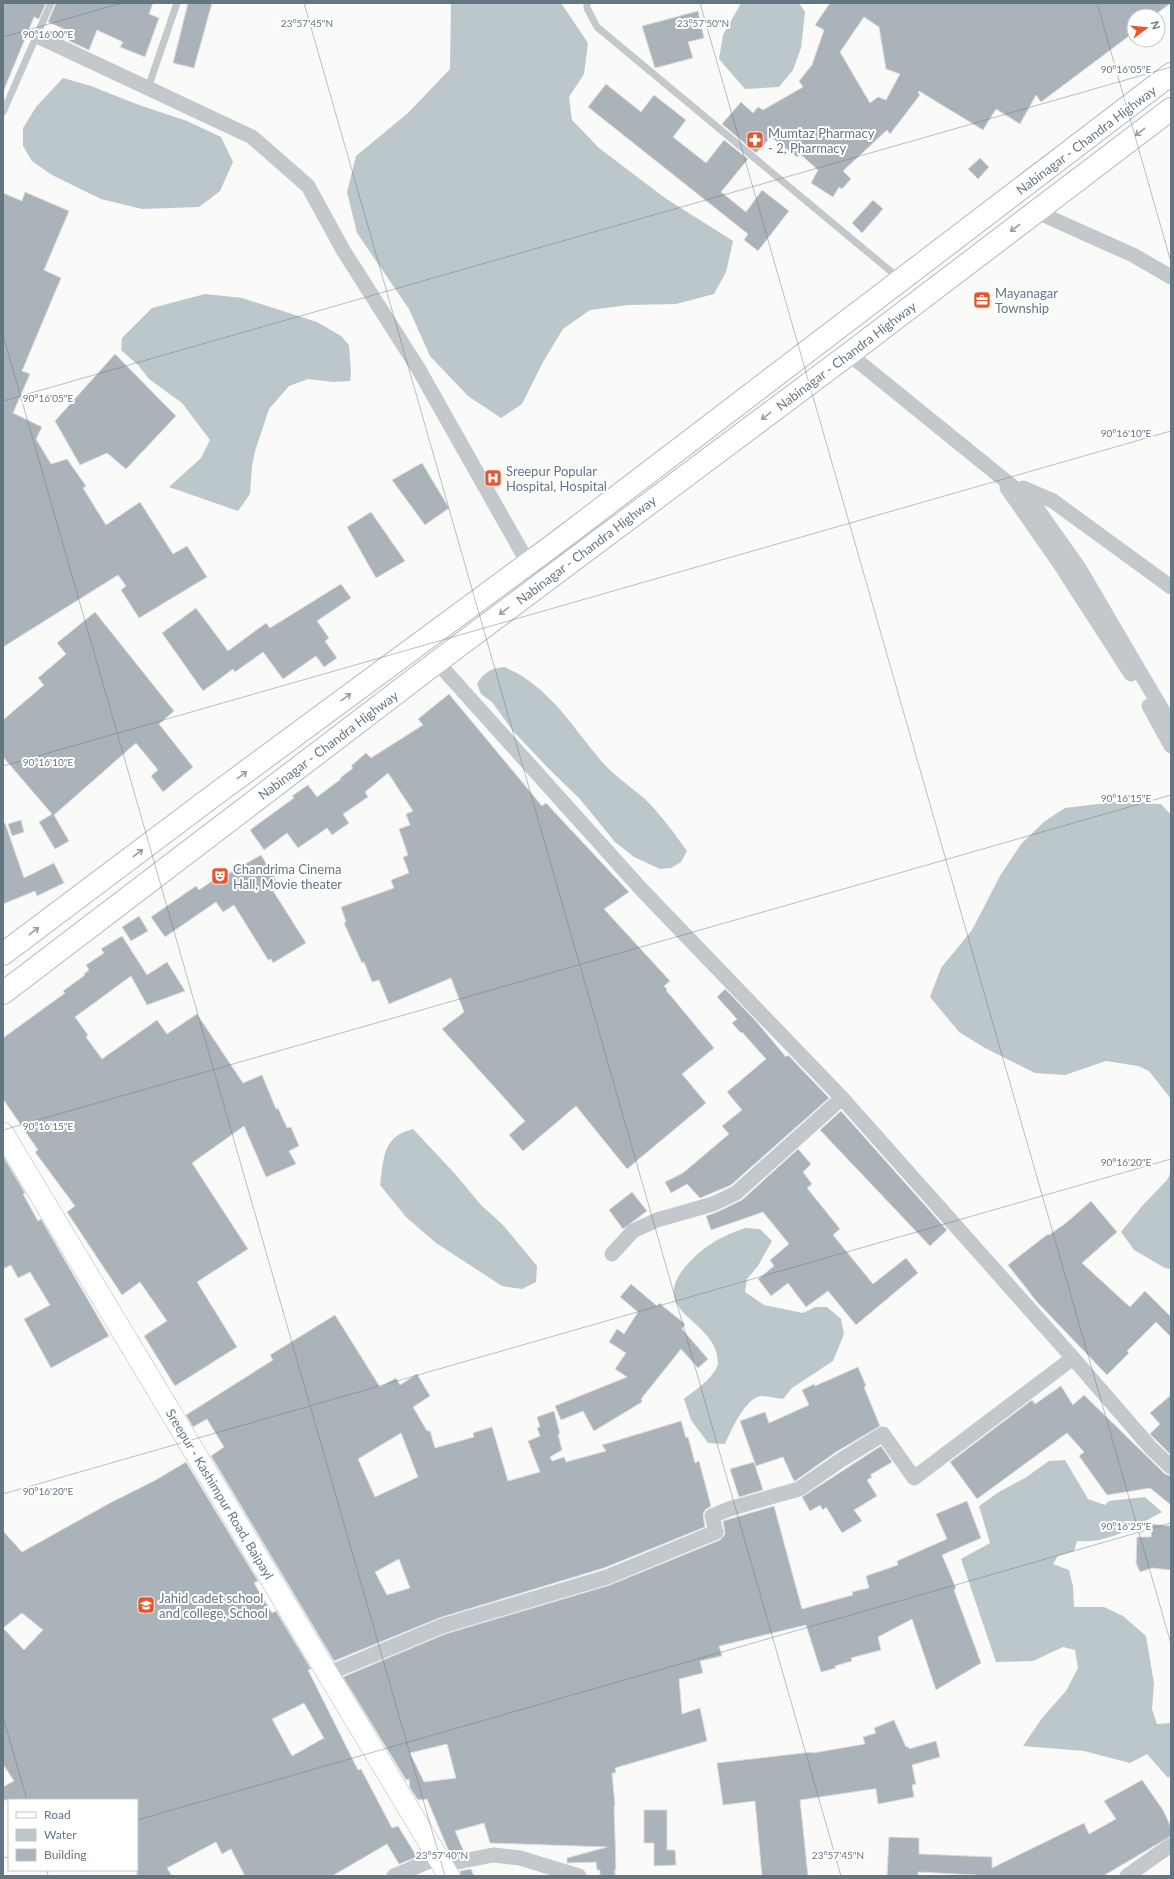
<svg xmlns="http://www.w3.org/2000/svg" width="1174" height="1879" font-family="Lato,sans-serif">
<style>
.water{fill:#bbc7cb}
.building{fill:#aab3b9;stroke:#dcdcda;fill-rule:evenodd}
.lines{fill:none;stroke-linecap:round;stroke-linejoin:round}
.secondary-casing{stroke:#b3babf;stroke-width:22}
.highway-casing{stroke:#b4b9bd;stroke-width:24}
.lane{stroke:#c3c8cc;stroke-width:7}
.street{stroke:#c3c8cc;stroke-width:15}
.secondary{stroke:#fff;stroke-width:21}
.highway{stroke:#fff;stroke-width:22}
.oneway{stroke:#939fa8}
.ticks{fill:none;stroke:#657683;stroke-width:1;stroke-opacity:0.45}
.labels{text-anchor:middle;stroke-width:4;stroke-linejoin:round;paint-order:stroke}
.poi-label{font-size:13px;fill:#657683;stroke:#fff;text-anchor:start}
.street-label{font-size:13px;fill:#657683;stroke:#fff}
.ticks-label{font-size:10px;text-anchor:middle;fill:#657683;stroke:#fff;stroke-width:4;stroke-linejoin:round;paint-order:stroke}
</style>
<rect width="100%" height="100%" fill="#fafaf8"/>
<!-- water -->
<g class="water">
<polygon points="451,3 561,3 588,43 584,74 569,97 572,120 599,148 665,198 733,241 726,272 714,294 676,304 629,305 590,310 563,329 543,362 522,404 501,418 468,396 430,356 409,309 357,233 347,192 356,156 408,113 450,69"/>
<polygon points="741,3 799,3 805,12 801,48 793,70 779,87 745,89 719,59 723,35"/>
<polygon points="63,78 91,86 139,105 187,121 221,137 233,162 220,191 199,207 142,209 101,199 52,175 32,161 23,146 23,128 36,107"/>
<polygon points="205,294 242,298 317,322 341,336 349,345 351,372 350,381 333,382 308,379 289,386 269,409 255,451 252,466 250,494 238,511 169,487 201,458 210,440 182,403 149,379 138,365 121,350 122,338 152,308"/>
<path d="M504,667c45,18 69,61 99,96 12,13 28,24 42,36 16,16 29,34 42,52l-6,11 -10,6 -11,1 -26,-12 -19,-15 -36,-44 -28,-27 -38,-40 -21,-29 -11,-8 -4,-10c7,-12 13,-15 27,-17z"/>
<polygon points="1114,802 1161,804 1171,815 1171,1099 1149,1071 1138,1066 1106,1061 1065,1075 1035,1073 985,1048 959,1032 930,997 941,968 972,930 1001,874 1022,843 1045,821 1065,808"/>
<path d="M413,1129l43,46 25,30 22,20 34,41 -1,16 -14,7 -20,-3 -66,-43 -30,-26 -26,-32c4,-27 2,-48 33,-56z"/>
<polygon points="1171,1172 1171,1269 1165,1268 1134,1250 1121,1232 1142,1206 1167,1180"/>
<path d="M745,1228l15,1 12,12 -14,25 -11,13 -2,13 19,13 39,8 12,-6h12l14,12 3,15 -11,27 -41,27 -9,11c-7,-1 -15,-3 -22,-3 -16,2 -30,35 -36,48l-17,-1 -17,-23 -7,-21c11,-9 30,-21 34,-35 0,-3 -1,-7 -1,-9 -7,-36 -68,-44 -32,-88 17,-20 36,-31 60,-39z"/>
<path d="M1065,1460l23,39 17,6 4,-4 36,-4 17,15c-26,14 -54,32 -85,29l-3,10 -16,5 -5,8 16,6 4,16 1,21h30l19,9 23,20 8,47 -2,26 5,15 14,-1v52l-3,3 -21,-24 -17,9 -46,-12 -61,-5 19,-28 24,-27 12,-23 -3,-18 -12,-3 -30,14 -37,1 -35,-103 29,-16 -11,-37 20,-14 26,-14 24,-17z"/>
</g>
<!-- building -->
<g class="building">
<polygon points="3,3 46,3 39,19 34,17 3,92"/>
<polygon points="56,3 153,3 149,14 159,18 145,57 120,47 123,42 97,30 89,50 69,41 73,33 48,22"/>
<polygon points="188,3 212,3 194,68 173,63"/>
<path d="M830,3h341l-18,13h-19v15l-5,5 -88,66 -5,-7 -16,29 -24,-15 -13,21 -64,-39 -1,1 2,3 -30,39 -3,-4 -44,41 8,8 -9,10 -3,-2 -6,10 -22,-14 7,-13 -18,-16 -3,3 -26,-20 -15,16 -34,-29 19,-22 12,11 5,-6 5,3 40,-23 -4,-6 13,-16 12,-35 -9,-5zM864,17l15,10 7,42 14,5 -14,26 -8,-3 -8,6 -30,-51z"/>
<polygon points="698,11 704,38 688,42 693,58 655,68 642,26"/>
<polygon points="606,84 641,112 654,95 686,120 673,137 706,163 724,140 748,159 721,192 746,212 762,190 789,211 758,251 744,240 748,234 588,107"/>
<polygon points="980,158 989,167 978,179 968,169"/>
<polygon points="25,192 69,211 44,270 61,278 22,371 30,374 13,413 42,427 36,439 51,464 67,459 86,486 83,488 106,525 140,502 173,554 187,546 207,577 139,618 121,590 126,586 118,575 3,647 3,193 22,201"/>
<polygon points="873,200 883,209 862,233 852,223"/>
<polygon points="115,354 176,416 126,469 107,453 80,465 55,421"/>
<polygon points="422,463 449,508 425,525 392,480"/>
<polygon points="371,512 405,561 376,578 347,527"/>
<polygon points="341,584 351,598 317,621 329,638 325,641 337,658 324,667 316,656 283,679 263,652 235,672 233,669 203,691 162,633 196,608 228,651 266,623 270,628"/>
<polygon points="95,612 174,711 159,724 193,767 163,792 151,776 158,770 136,743 54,815 69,841 55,849 39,822 52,814 3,757 3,720 44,685 38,678 66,654 57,643"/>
<polygon points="449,694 542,806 546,803 629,892 604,909 670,981 664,986 667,989 666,990 714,1048 682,1074 706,1103 627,1169 576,1106 523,1151 509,1135 525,1121 442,1029 464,1012 451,978 389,1004 379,980 372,982 364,962 362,963 344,923 346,922 341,907 394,888 391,880 409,873 403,857 408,855 399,829 410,825 406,814 413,811 388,773 365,792 368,797 343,814 349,823 332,835 327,828 298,848 287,833 264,850 250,830 294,798 292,796 308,785 317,797 341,779 340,778 353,768 351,766 366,753 371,758 423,725 418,719"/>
<polygon points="21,820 24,832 12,836 8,824"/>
<polygon points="3,823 5,823 24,878 54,863 64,883 37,896 35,891 3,904"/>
<polygon points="261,855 277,882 270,886 306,943 273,963 271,959 268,960 234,905 223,912 216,902 165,937 151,917 196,886 199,890 218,877 219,879"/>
<polygon points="139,916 148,931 131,941 122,927"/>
<polygon points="122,936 147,975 167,962 185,991 147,1005 131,976 75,1017 88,1035 86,1037 102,1059 157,1020 167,1034 197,1014 243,1083 262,1075 276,1109 278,1108 287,1128 291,1127 299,1146 289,1151 296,1164 266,1177 244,1126 192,1163 248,1249 197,1282 237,1347 175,1386 144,1336 167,1321 140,1282 122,1295 67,1212 75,1206 35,1152 38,1150 3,1099 3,1038 65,993 63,991 85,975 84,974 89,970 86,965 104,953 101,949"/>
<polygon points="725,989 755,1020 786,1057 788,1055 829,1098 731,1185 700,1198 687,1184 671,1193 665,1182 683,1173 729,1134 722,1126 742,1110 727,1092 766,1059 742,1032 741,1033 732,1023 737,1019 717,997"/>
<polygon points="841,1111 947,1230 930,1246 820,1130"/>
<polygon points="798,1149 811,1164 803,1172 812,1184 807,1188 840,1229 833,1235 873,1284 906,1258 918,1273 856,1325 828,1291 806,1307 788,1283 771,1296 758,1279 774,1266 770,1260 789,1244 763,1212 711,1230 706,1216 717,1212 742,1200"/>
<polygon points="3,1156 25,1193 23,1194 38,1221 41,1219 109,1336 51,1368 24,1319 50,1305 30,1272 18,1278 11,1265 3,1269"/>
<polygon points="632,1192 647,1211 623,1229 609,1210"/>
<polygon points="1091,1201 1117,1232 1082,1263 1130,1307 1145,1291 1171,1317 1171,1337 1156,1322 1127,1351 1129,1353 1107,1375 1037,1302 1008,1265 1048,1234 1049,1235 1066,1223"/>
<polygon points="631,1284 657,1306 659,1303 685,1324 682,1329 708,1359 698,1368 681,1349 641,1399 642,1402 594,1431 583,1411 561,1420 555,1406 627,1377 615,1369 626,1353 609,1342 617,1329 624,1334 638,1312 620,1297"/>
<path d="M335,1315l45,72 16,-9 4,7 17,-11 13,22 -17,11 14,24h3l5,17 39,-11 -1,-4 19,-6 16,54 32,-9 -12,-31 12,-5 -3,-8 3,-1 -3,-10 17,-6 6,23h-2l4,16 -12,7 2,4 12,-4 2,5 40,-11 -4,-6 79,-24 5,17 2,-1 7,26 4,-2 12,45 -6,4 -2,4 2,13 -101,41 -165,50 -105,43 -123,-205 13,-9 -17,-28 -14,8 -7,-12 87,-55 -3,-5zM401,1433l17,44 -43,20 -17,-38zM399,1559l11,29 -23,7 -12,-23z"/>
<polygon points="858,1367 866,1386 864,1387 880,1426 836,1452 795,1481 794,1481 783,1457 756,1466 740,1421 765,1412 769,1423 809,1405 802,1390 814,1384 815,1386"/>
<polygon points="1061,1386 1073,1405 1084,1395 1165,1474 1171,1476 1171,1505 1150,1488 1107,1495 1079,1456 1084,1452 1067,1433 977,1499 950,1462 1032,1400 1035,1404"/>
<polygon points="1171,1395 1171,1455 1150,1434 1160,1424 1150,1413"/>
<polygon points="881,1446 892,1462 870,1475 872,1477 867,1480 877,1496 854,1510 862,1521 842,1533 826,1507 823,1510 820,1505 810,1511 802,1497"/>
<path d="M186,1462l72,119 -4,2 18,30 4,-2 35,58 -3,1 50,100 3,-1 31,59 6,-2 19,31 -18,7 -12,-20 -55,32h-87l-14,-27 -9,5 -6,-12 -49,26 5,8h-35v-76h-134v-13l11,-6 -11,-17v-136l21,22 19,-20 -21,-17 -19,15v-97l19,21 88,-49 44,-22zM304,1703l20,35 -32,18 -20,-37z"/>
<polygon points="754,1462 763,1490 739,1497 730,1469"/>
<path d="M967,1501l14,37 -39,17 14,33 -2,2 27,73 -45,27 -24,-71 -34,18 3,13 -30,8 1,3 -17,5 1,2 -15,4 -15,-47 -87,21 3,10 -22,5 3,12 -24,6 3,35 18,-6 7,33 -92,27 1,5h-4l3,32 -1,1 2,63h-1v7h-15v-6h-3l-1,-8 -29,1v-5l40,-11 -117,-4 -6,-20 -29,8 9,21 -14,2 -23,-55 -9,1 -8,-12 -1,-9 -3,1 -63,-103 102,-43 165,-49 110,-45 5,-6 -2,-13 51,-15 28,103 51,-14 -1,-3 17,-4 -3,-12 32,-11 -1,-4 50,-22 -11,-25zM447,1744l9,34 -32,4 -14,-29z"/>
<polygon points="1152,1524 1171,1526 1171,1570 1152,1568 1140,1572 1136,1563 1137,1537 1151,1537"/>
<polygon points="894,1720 906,1747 909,1747 909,1749 936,1741 940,1757 912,1765 916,1784 912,1785 914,1797 878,1804 876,1789 873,1789 800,1800 808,1876 762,1876 755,1801 723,1805 717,1763 812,1752 813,1753 865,1744 863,1737 876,1733 874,1728"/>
<polygon points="1142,1780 1163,1810 1171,1827 1171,1836 1103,1876 975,1876 976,1875 918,1872 918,1876 887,1876 889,1837 919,1838 919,1854 992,1857 992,1868 1084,1823 1089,1834 1116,1819 1104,1801"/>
<polygon points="644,1810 667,1810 667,1850 675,1850 676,1865 654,1866 654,1843 644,1843"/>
<polygon points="471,1869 474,1876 461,1876 460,1871"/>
</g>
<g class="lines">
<defs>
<polyline id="secondary" points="3,1133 449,1876"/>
<g id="highway">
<polyline points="3,954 213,796 560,540 1171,74"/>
<polyline points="3,993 437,662 849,354 1171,109"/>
</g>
</defs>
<!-- secondary casing -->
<use href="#secondary" class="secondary-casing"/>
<!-- highway casing -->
<use href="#highway" class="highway-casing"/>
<!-- lane -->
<g class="lane">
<polyline points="587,3 587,8 597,27 900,279"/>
<polyline points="148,88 177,3"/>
<polyline points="3,112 51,3"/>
</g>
<!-- street -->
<g class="street">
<polyline points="37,36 252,137 308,186 343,250 418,368 528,563"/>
<polyline points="1037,212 1133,255 1171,277"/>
<polyline points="849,354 1033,503 1079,568 1171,725"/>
<polyline points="1007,488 1058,561 1131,674"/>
<polyline points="1023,488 1053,501 1171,587"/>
<polyline points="437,662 642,890 842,1098 1073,1358 1151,1448 1171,1467"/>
<polyline points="1149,706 1171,746"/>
<polyline points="612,1254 633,1231 657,1220 713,1204 736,1193 842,1098"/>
<polyline points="327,1674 442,1626 607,1577 716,1532 712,1516 729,1509 799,1489 841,1460 883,1434 914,1478 1073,1358"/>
<polyline points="442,1865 493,1855 520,1858 579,1876"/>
<polyline points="394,1876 437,1858"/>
<polyline points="1127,1876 1171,1845"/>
</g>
<!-- secondary -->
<use href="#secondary" class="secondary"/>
<!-- highway -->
<use href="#highway" class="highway"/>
</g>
<!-- one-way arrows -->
<defs><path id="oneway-shaft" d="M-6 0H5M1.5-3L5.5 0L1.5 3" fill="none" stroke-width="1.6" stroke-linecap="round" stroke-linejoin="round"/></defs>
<g class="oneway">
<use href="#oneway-shaft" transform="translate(1140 132) rotate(142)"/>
<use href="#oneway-shaft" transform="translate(1015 228) rotate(143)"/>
<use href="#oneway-shaft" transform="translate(766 416) rotate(143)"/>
<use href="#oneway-shaft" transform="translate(504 611) rotate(143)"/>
<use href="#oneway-shaft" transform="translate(346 697) rotate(-36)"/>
<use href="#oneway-shaft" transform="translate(242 775) rotate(-36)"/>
<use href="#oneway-shaft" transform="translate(138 853) rotate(-37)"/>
<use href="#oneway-shaft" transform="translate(34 931) rotate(-37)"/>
</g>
<!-- ticks -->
<path class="ticks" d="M304,3l537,1873M700,3l471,1641M1097,3l74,259M3,37l119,-34M3,335l442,1541M3,401l1168,-334M3,766l1168,-335M3,1130l1168,-335M3,1494l1168,-335M3,1717l24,83M137,1820l1034,-297M3,1858l6,-1M47,1870l1,6"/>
<!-- icons -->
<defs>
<symbol id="pharmacy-square" viewBox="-11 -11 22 22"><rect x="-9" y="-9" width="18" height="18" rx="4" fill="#e4572e" stroke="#fff"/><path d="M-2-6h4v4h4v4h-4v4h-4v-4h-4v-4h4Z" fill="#fff"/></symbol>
<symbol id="office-square" viewBox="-11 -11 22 22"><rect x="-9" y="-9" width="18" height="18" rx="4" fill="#e4572e" stroke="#fff"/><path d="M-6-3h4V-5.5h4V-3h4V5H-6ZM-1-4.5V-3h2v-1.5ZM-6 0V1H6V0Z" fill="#fff"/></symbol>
<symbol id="hospital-square" viewBox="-11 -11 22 22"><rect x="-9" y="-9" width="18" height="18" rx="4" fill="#e4572e" stroke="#fff"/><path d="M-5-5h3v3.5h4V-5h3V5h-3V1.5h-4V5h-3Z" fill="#fff"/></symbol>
<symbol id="theatre-square" viewBox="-11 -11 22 22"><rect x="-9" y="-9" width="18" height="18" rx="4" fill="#e4572e" stroke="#fff"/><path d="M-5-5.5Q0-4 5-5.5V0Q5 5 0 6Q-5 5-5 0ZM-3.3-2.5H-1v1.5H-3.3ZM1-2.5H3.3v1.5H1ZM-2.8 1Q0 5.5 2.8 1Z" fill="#fff"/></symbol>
<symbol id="school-square" viewBox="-11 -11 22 22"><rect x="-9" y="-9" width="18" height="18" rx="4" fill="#e4572e" stroke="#fff"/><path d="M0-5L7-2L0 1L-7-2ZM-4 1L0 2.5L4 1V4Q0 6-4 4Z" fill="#fff"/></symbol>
</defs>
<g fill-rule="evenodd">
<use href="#pharmacy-square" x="745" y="130" width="20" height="20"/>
<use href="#office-square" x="972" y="290" width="20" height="20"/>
<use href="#hospital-square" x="483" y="468" width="20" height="20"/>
<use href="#theatre-square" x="210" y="866" width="20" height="20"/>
<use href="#school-square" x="136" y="1595" width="20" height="20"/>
</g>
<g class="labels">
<!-- poi labels -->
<g class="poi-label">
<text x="768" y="138">Mumtaz Pharmacy<tspan x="768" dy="15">- 2, Pharmacy</tspan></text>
<text x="995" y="298">Mayanagar<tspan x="995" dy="15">Township</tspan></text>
<text x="506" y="476">Sreepur Popular<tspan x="506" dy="15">Hospital, Hospital</tspan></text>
<text x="233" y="874">Chandrima Cinema<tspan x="233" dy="15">Hall, Movie theater</tspan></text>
<text x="159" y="1603">Jahid cadet school<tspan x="159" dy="15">and college, School</tspan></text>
</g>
<!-- street labels -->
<g class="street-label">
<text transform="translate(1086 140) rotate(-37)" y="5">Nabinagar - Chandra Highway</text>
<text transform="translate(846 356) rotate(-37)" y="5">Nabinagar - Chandra Highway</text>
<text transform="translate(586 550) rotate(-37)" y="5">Nabinagar - Chandra Highway</text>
<text transform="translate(328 745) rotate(-37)" y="5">Nabinagar - Chandra Highway</text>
<text transform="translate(220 1494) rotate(59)" y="5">Sreepur - Kashimpur Road, Baipayl</text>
</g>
</g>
<g class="ticks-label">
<text x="307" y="27">23°57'45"N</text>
<text x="703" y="27">23°57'50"N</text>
<text x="48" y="38">90°16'00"E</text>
<text x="1126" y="73">90°16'05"E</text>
<text x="48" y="402">90°16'05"E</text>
<text x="1126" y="437">90°16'10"E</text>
<text x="48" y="766">90°16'10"E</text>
<text x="1126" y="802">90°16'15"E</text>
<text x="48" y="1130">90°16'15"E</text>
<text x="1126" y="1166">90°16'20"E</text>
<text x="48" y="1495">90°16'20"E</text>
<text x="1126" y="1530">90°16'25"E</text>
<text x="442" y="1859">23°57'40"N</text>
<text x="838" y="1859">23°57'45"N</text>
</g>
<!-- border -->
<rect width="1174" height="1879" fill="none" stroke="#657683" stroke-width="8"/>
<!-- legend -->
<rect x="8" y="1799" width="130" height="72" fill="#ffffff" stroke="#c1c8cd"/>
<rect x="16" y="1812" width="20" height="6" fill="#ffffff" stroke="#c1c8cd"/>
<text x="44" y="1819" font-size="12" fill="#657683">Road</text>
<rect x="16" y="1829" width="20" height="12" fill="#bbc7cb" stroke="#c1c8cd"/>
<text x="44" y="1839" font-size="12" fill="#657683">Water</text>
<rect x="16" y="1849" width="20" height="12" fill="#aab3b9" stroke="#c1c8cd"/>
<text x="44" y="1859" font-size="12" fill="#657683">Building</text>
<!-- north arrow -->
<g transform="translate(1146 28) rotate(74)"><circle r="19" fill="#ffffff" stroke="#c1c8cd"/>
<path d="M0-3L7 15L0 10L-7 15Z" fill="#e4572e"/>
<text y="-6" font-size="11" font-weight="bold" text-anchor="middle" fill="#657683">N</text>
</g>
</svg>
